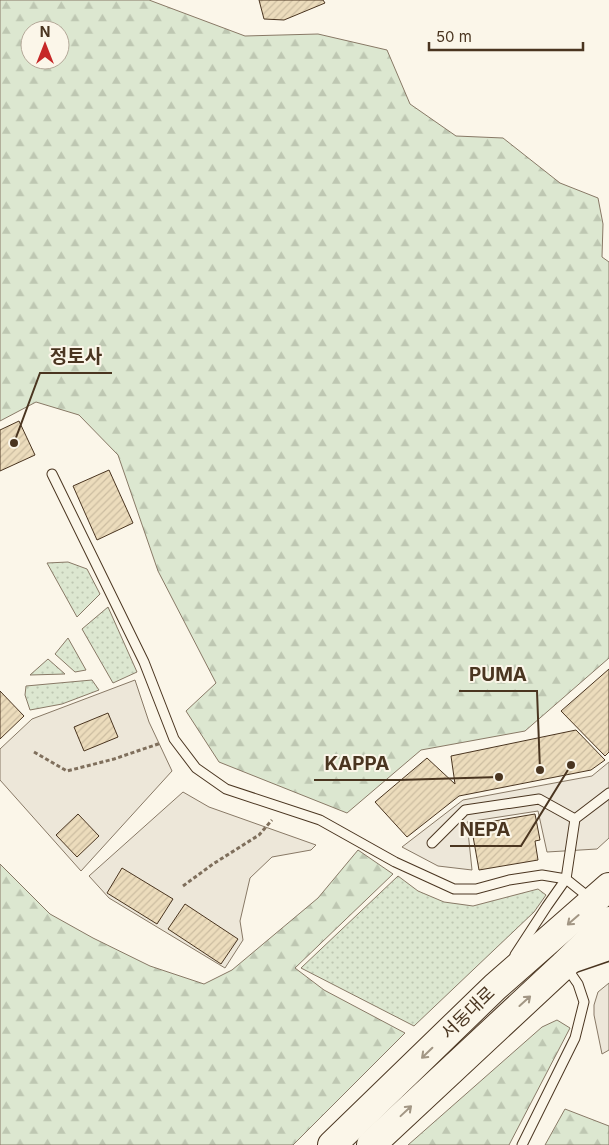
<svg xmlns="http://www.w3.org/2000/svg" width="609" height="1145" font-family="Inter,'Noto Sans KR',sans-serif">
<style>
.grass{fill:url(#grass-dots);stroke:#887966}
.forest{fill:url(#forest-firs);stroke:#887966;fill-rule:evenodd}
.parking{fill:#ede7d9;stroke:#887966}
.building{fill:url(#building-hatch);stroke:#4a3520}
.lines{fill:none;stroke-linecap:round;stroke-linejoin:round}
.service-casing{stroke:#4a3520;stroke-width:11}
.tertiary-casing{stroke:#4a3520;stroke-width:25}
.primary-casing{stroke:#4a3520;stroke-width:30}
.path{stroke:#7f6f5c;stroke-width:3;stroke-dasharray:4 2.5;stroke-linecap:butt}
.service{stroke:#fbf6e9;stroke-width:9}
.tertiary{stroke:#fbf6e9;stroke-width:22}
.primary{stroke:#fbf6e9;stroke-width:28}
.oneway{stroke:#a29684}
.labels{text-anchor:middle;stroke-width:4;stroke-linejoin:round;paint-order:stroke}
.street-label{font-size:18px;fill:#4a3520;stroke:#fbf6e9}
.leader{fill:none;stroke:#4a3520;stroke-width:2}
.callout-dot{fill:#4a3520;stroke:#fbf6e9;stroke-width:2}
.callout-label{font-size:19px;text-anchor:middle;font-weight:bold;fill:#4a3520;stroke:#fbf6e9;stroke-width:4;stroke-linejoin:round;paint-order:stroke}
</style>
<defs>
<pattern id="grass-dots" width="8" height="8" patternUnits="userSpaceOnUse" patternTransform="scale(1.25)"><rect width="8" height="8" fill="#dce7d0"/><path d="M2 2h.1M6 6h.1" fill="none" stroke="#bec7b2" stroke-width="1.8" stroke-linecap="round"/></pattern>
<pattern id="forest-firs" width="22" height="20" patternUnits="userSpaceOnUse" patternTransform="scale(1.25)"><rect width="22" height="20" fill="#dce7d0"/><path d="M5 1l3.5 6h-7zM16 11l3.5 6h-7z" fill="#bec7b2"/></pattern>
<pattern id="building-hatch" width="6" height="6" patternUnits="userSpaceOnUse" patternTransform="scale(1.25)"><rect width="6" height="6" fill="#ecdcbc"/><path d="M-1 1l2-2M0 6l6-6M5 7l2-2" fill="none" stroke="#ccbda1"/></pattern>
</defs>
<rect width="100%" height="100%" fill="#fbf6e9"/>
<!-- grass -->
<g class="grass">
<polygon points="68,562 87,569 100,594 77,617 47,563"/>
<polygon points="108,607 137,672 113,683 82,629"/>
<polygon points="68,638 86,670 75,672 55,654"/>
<polygon points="48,659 65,674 30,675"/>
<polygon points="92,680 99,690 62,704 30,710 25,695 26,686"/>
<polygon points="398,876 418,891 444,902 473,906 538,889 546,895 534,912 414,1026 301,968"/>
</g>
<!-- forest -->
<g class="forest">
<path d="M0,0h149l96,36 73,-2 69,16 23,54 46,32 47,2 57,45 38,15 5,26 -1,33 7,5v396l-84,73 -104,19 -74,63 -128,-51 -33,-51 30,-28 -58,-112 -40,-116 -39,-40 -43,-13 -36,19zM30,30h30v30h-30z"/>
<polygon points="358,850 393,874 295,968 324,990 405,1033 293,1145 0,1145 0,864 50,914 93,938 150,966 204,984 232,970 318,898"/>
<polygon points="557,1020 570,1028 509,1145 408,1145 542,1027"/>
<polygon points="565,1109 609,1126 609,1145 545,1145"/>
</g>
<!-- parking -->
<g class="parking">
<polygon points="135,680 149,722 172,771 81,871 0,780 0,749 32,719"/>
<polygon points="609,762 609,838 597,849 547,852 538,811 467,822 472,870 438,866 402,847 463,800 592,776"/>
<polygon points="183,792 209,807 316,845 311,850 272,857 250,878 240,921 243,940 225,968 109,898 89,876"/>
<polygon points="609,983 609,1050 602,1054 594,1015 594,1005 598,992"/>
</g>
<!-- building -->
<g class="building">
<polygon points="259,0 323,0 325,3 284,20 264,19"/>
<polygon points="19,421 35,455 0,471 0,430"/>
<polygon points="109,470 133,523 97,540 73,486"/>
<polygon points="609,669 609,752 605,756 561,711"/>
<polygon points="0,691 24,716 0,739"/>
<polygon points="108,713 118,737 84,751 74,727"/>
<polygon points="576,730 605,760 591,770 459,796 407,837 375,802 427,758 455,784 451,756"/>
<polygon points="78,814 99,836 77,857 56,835"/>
<polygon points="535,814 540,840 535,841 538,860 479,870 471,825"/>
<polygon points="122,868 173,899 157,924 107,893"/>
<polygon points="185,904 238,939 221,964 168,929"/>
</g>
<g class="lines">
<defs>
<g id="service">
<polyline points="52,474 144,662 174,739 196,768 226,789 320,820 395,862 454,889 476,889 509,880 542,875 566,879 591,899"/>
<polyline points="432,843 465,810 539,799 575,819"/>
<polyline points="515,955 547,906 566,879 575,819 609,793"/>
<polyline points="522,1145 575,1038 584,1002 578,984 567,968"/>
</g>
<polyline id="tertiary" points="565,964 609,949"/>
<g id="primary">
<polyline points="332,1145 495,987 609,887"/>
<polyline points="371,1145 564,965 609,921"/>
</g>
</defs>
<!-- service casing -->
<use href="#service" class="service-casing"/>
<!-- tertiary casing -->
<use href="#tertiary" class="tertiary-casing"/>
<!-- primary casing -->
<use href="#primary" class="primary-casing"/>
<!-- path -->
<g class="path">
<polyline points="34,752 67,771 114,759 161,743"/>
<polyline points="183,886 213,864 259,835 272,820"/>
</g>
<!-- service -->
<use href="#service" class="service"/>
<!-- tertiary -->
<use href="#tertiary" class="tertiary"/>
<!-- primary -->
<use href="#primary" class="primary"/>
</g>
<!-- one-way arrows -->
<defs><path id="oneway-shaft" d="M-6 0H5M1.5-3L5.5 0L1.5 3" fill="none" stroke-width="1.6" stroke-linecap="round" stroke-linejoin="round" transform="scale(1.25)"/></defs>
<g class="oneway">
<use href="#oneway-shaft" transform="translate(573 920) rotate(139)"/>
<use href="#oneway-shaft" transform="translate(525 1001) rotate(-42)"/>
<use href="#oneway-shaft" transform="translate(427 1053) rotate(136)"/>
<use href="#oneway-shaft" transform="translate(406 1111) rotate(-43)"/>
</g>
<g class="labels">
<!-- street labels -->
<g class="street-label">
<text transform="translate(468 1013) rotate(-44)" y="6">서동대로</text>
</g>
</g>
<!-- callouts -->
<path class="leader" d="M14 443L40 373H112M540 770L537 691H459M499 777L399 780H314M571 765L521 846H450"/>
<g class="callout-dot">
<circle cx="14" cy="443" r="5"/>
<circle cx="540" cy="770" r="5"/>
<circle cx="499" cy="777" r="5"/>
<circle cx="571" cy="765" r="5"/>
</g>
<g class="callout-label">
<text x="76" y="363">정토사</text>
<text x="498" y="681">PUMA</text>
<text x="357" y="770">KAPPA</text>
<text x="485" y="836">NEPA</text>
</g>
<!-- north arrow -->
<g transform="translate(45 45)"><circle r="24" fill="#fbf6e9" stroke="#b4a999"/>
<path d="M0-4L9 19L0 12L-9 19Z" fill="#c62828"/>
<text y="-8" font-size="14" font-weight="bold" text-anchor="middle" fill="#4a3520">N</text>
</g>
<!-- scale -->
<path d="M429 42v8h154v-8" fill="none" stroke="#4a3520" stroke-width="2.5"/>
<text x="436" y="42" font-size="15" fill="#4a3520" stroke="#fbf6e9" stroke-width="4" paint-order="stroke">50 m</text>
</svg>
